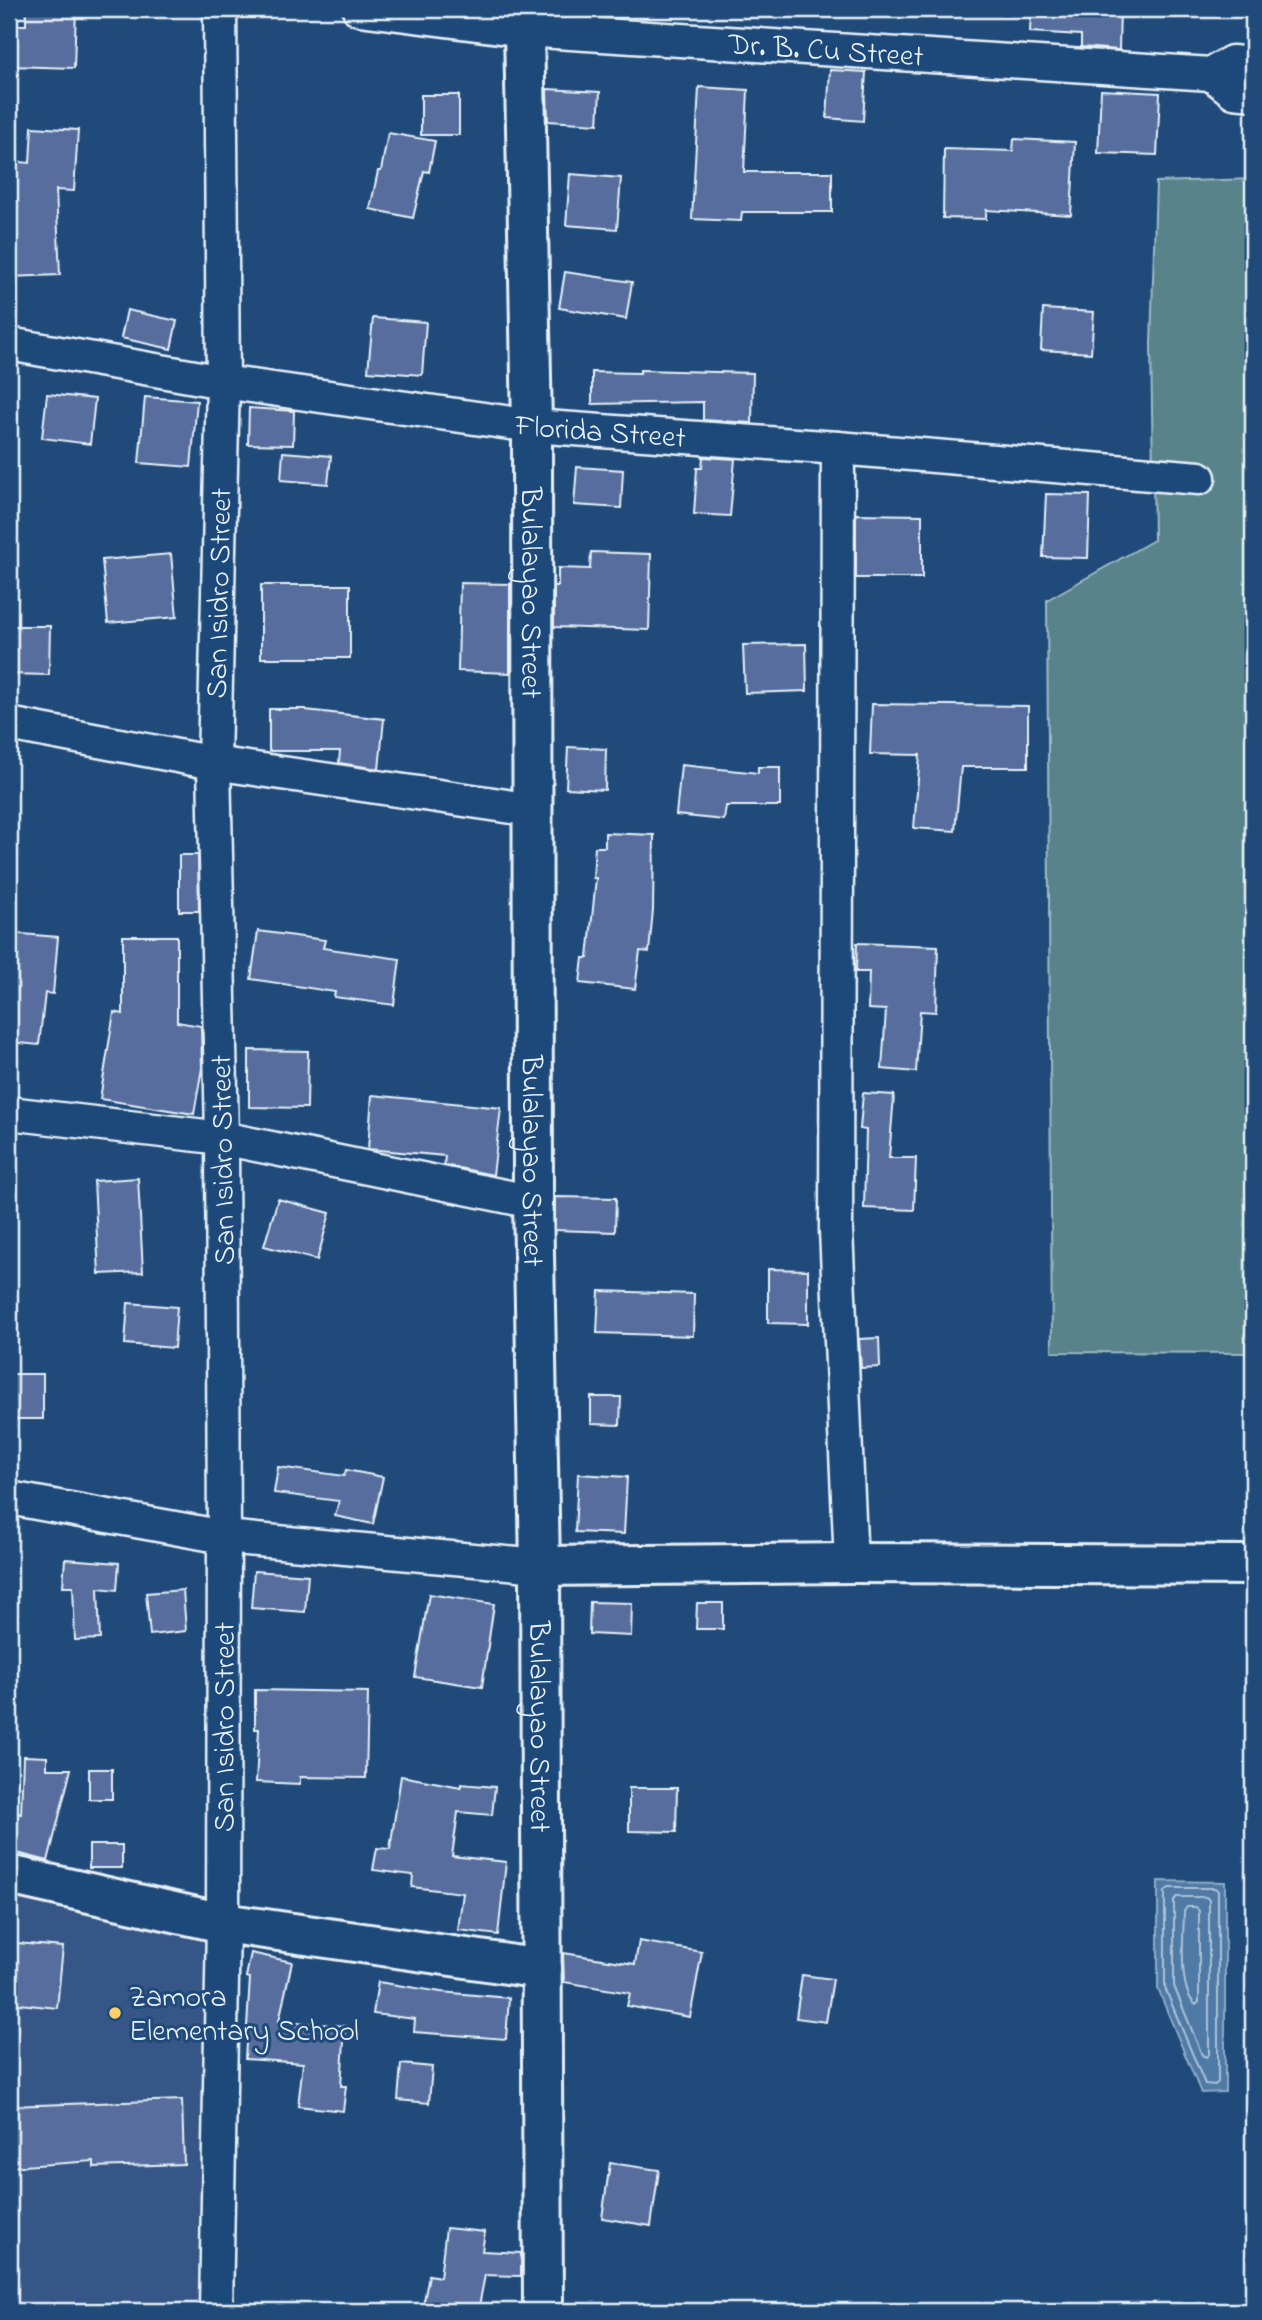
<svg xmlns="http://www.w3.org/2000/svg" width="1262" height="2320" font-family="'Indie Flower',sans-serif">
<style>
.built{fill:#345786}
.green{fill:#58838a;stroke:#a0bac1;stroke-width:2}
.water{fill:#507aa5;stroke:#8daac6;stroke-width:2}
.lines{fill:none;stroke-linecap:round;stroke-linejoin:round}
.shore{stroke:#abc1d7;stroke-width:2}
.building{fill:#566d9d;stroke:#e8f1f8;stroke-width:2}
.minor-casing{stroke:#e8f1f8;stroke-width:37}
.tertiary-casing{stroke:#e8f1f8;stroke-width:44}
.minor{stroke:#1f4a7a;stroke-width:32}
.tertiary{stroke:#1f4a7a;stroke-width:38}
.poi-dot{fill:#ffd166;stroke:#1f4a7a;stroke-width:2.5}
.labels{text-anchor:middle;stroke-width:6;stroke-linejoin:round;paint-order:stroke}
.street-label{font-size:30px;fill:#e8f1f8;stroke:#1f4a7a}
.poi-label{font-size:30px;fill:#e8f1f8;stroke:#1f4a7a;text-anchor:start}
</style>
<rect width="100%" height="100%" fill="#1f4a7a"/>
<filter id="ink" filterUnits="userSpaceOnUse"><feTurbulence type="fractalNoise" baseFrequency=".0143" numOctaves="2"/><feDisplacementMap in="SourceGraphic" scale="14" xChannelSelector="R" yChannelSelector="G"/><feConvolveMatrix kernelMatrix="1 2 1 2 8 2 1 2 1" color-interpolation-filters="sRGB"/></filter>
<g filter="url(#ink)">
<!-- built -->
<polygon class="built" points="9,1875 223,1923 216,2311 9,2311"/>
<!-- green -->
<polygon class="green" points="1253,179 1253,1353 1052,1352 1047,600 1154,540 1151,344 1156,182"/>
<!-- water -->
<polygon class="water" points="1158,1881 1225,1882 1225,2092 1201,2093 1158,1989"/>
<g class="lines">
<!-- shore -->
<g class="shore">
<polygon points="1169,1888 1215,1888 1218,1891 1218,2082 1215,2085 1205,2084 1165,1988 1165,1891"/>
<polygon points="1177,1897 1206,1897 1209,1900 1209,2054 1206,2057 1202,2055 1174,1986 1174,1900"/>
<path d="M1187,1907h9l3,4v91l-3,3c-19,-15 -12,-71 -12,-94z"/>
</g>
</g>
<!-- building -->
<g class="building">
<polygon points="26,9 76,9 74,68 9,66 9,25 26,25"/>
<polygon points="1031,9 1120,9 1119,50 1081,47 1081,35 1030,32"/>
<polygon points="830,70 866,72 863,121 827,118"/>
<polygon points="699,87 748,90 744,172 832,172 832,212 742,212 741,221 692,219"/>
<polygon points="547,89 600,92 598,124 548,121"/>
<polygon points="1101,90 1160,93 1157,155 1098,153"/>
<rect x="421" y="95" width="38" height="40"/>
<polygon points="32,127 78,130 74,191 56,190 60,275 9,277 9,161 30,163"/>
<polygon points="388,133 435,141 429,172 424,171 413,218 370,209 378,171 381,171"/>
<polygon points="1014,139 1075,142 1071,215 986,210 986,219 943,218 944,149 1013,151"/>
<polygon points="570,174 621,178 617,229 566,225"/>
<polygon points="565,272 632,282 626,319 559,308"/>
<polygon points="1043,309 1094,312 1091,353 1041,350"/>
<polygon points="127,310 177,321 171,349 121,338"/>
<polygon points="373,318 426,322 422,375 368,371"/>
<polygon points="640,370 753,373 752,423 703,420 703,402 592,404 592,372 640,373"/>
<polygon points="47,394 95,399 90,444 42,438"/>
<polygon points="145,397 197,401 191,467 139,463"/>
<polygon points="249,408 294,411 293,445 248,444"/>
<polygon points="283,452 331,456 328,484 281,480"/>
<polygon points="703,457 735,459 730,516 694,514 697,468 702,468"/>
<polygon points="577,467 623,470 621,508 574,505"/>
<polygon points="1046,494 1090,495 1088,558 1043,557"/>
<polygon points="856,514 922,515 922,578 856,578"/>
<polygon points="591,552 651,554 649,630 554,627 554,586 558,586 558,568 590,569"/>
<polygon points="171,554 177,617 108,623 102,560"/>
<polygon points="460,583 510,584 510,673 458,671"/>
<rect x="261" y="585" width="89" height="73"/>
<polygon points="9,626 50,626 49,675 9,674"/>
<polygon points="806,644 807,691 745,693 743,645"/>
<polygon points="872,704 1028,706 1028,767 961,767 955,831 914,828 920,755 870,754"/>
<polygon points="269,709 306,709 306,710 384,719 379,769 339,763 340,751 269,751"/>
<polygon points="568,747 606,749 605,790 566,788"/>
<polygon points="681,765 758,773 758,767 780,767 780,806 726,806 724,820 676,815"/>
<polygon points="605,833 654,835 653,910 649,952 640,951 635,989 580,983 583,958 588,958 596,878 593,878 595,847 605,847"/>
<polygon points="179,855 198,855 199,911 179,911"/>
<polygon points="258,931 325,940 323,948 400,959 394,1005 334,997 335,992 251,979"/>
<polygon points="9,933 58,937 53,994 45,993 39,1045 9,1042"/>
<polygon points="123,936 177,936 177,1022 201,1026 202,1068 194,1114 100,1099 114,1012 123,1014"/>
<polygon points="857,943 938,946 936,1012 920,1011 916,1072 882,1069 886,1010 868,1009 869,972 856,972"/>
<polygon points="249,1050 308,1051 307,1108 249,1107"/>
<polygon points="863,1093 894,1095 889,1158 916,1158 914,1210 864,1208 866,1130 860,1129"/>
<polygon points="372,1095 501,1108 493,1175 444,1165 445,1156 368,1149"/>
<polygon points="138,1178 143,1272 99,1274 94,1181"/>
<polygon points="555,1197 616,1198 615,1232 555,1230"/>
<polygon points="278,1199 330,1213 317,1260 264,1246"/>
<polygon points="768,1269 808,1270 808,1324 768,1323"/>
<polygon points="599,1291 694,1294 693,1336 597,1333"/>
<polygon points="128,1303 177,1307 174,1348 125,1344"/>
<polygon points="879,1338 880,1367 861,1368 859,1339"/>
<rect x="9" y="1374" width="34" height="45"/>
<polygon points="591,1397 621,1397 620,1425 591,1424"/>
<polygon points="278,1467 344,1476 346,1470 383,1477 373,1524 335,1516 339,1501 274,1493"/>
<polygon points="578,1474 627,1477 624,1534 575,1532"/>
<polygon points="65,1559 119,1563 117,1590 98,1588 100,1639 75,1640 73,1586 63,1586"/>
<polygon points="254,1571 308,1575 305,1612 251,1608"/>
<polygon points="183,1590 186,1631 150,1635 146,1593"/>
<polygon points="429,1594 494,1604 482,1687 415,1677"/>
<polygon points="590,1602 632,1603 631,1636 589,1634"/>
<polygon points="697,1603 723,1603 723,1629 696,1629"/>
<polygon points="255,1690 368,1692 366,1778 300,1777 300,1784 256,1782 259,1729 255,1729"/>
<polygon points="23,1756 47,1757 47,1769 71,1769 48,1861 9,1851 9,1811 21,1814"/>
<rect x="89" y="1769" width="23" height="30"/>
<polygon points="401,1776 461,1787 461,1784 495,1787 492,1815 458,1812 452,1856 506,1862 498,1935 458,1930 463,1893 412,1887 413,1875 373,1870 377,1848 390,1849"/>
<polygon points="629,1788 677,1788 676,1832 629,1831"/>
<rect x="89" y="1845" width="33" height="23"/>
<polygon points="639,1941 702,1952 690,2017 627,2006 630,1993 564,1982 563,1953 635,1964"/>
<polygon points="16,1943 63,1947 57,2008 10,2003"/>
<polygon points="251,1953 292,1962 279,2021 345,2026 341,2086 346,2086 343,2111 298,2106 303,2063 245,2059 250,1978 246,1977"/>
<polygon points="802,1975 833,1979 826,2022 796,2018"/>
<polygon points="378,1982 441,1992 509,1998 506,2039 414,2032 415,2019 373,2014"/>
<polygon points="401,2064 432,2067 429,2103 398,2100"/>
<polygon points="182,2100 184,2164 94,2167 94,2161 9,2167 9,2106"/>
<polygon points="610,2163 659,2170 651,2226 602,2218"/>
<polygon points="446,2228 485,2232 482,2251 521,2253 521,2276 485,2275 478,2311 422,2311 429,2275 440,2277"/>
</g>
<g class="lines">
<defs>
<g id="minor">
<path id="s1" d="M359,9l165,21 687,44 21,-12 21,2"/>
<polyline points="1211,74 1234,92 1253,94"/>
<path id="s2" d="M9,344l214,38 309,44 306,22 361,30"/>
<polyline points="838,448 836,1230 851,1563"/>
<polyline points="9,724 214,763 533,810"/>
<polyline points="9,1113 222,1138 533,1202"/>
<polyline points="9,1498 224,1537 540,1566"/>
<path id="s3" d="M216,2311l7,-388 1,-386 -2,-399 -8,-375 9,-381 -3,-373"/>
</g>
<g id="tertiary">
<path id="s4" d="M526,9l-2,21 8,396 1,776 7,364 3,745"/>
<polyline points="540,1566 851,1563 1253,1565"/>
<polyline points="9,1875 223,1923 542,1969"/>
</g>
</defs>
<!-- minor casing -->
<use href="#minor" class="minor-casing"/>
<!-- tertiary casing -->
<use href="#tertiary" class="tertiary-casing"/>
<!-- minor -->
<use href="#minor" class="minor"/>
<!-- tertiary -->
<use href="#tertiary" class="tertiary"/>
</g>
</g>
<!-- markers -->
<circle class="poi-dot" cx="115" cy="2013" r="7"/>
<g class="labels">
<!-- street labels -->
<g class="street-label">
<text dy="10" stroke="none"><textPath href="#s1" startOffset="469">Dr. B. Cu Street</textPath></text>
<text dy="10" stroke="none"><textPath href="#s2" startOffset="598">Florida Street</textPath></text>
<text dy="10" stroke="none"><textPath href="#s3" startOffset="1718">San Isidro Street</textPath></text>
<text dy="10" stroke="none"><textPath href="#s4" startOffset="584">Bulalayao Street</textPath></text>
<text transform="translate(222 1160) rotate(-91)" y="10">San Isidro Street</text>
<text dy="10" stroke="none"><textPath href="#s4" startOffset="1152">Bulalayao Street</textPath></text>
<text dy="10" stroke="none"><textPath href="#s3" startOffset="584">San Isidro Street</textPath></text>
<text dy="10" stroke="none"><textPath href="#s4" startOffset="1718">Bulalayao Street</textPath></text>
</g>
<!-- poi labels -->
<g class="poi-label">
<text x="129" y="2006">Zamora<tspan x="129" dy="34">Elementary School</tspan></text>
</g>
</g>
<!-- margin -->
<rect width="1262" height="2320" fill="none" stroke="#1f4a7a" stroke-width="35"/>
<rect x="18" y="18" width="1227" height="2285" fill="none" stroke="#e8f1f8" stroke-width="2.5" filter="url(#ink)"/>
</svg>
